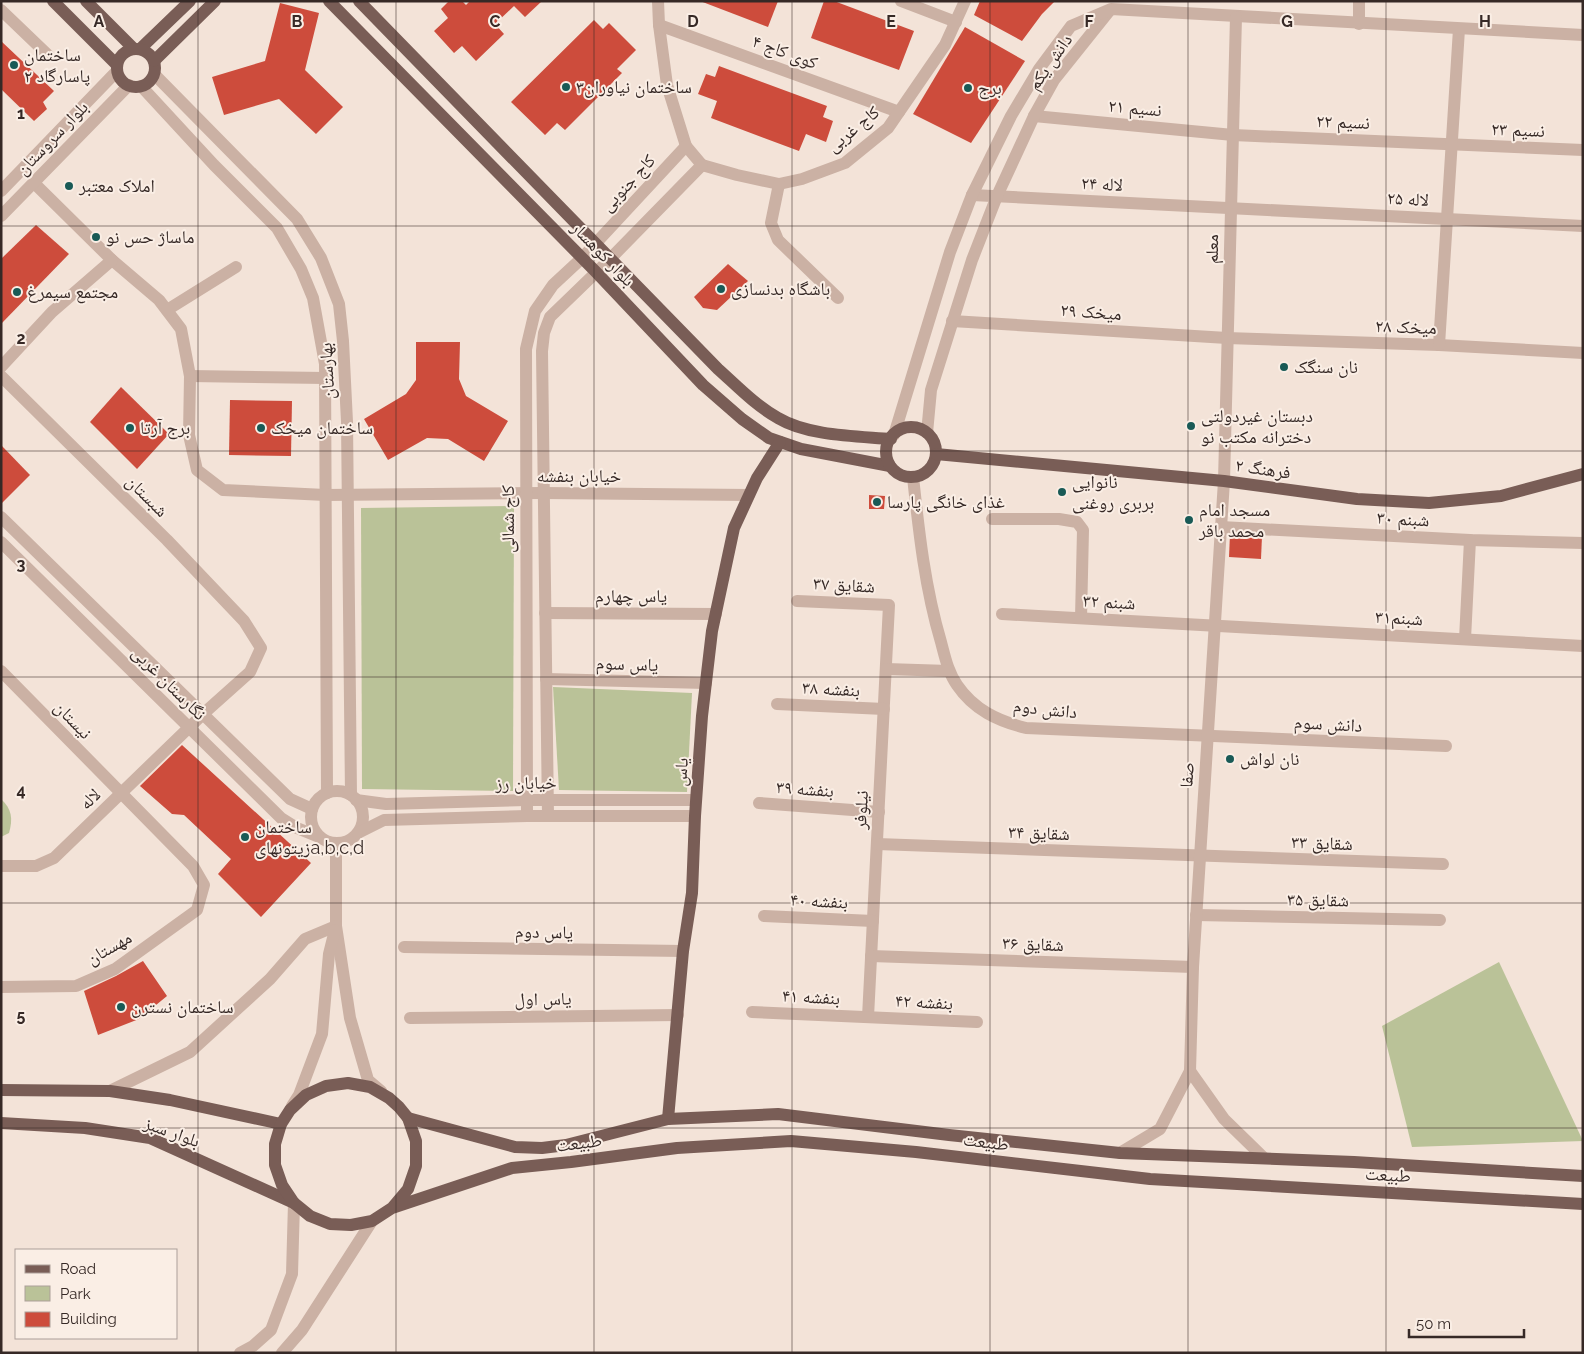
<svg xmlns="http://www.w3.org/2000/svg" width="1584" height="1354" font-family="Raleway,'Noto Naskh Arabic',sans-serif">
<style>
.green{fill:#bac298}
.building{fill:#cd4c3c}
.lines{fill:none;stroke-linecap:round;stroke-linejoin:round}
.minor{stroke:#cbb1a4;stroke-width:12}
.major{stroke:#795d56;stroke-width:12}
.grid{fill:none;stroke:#362926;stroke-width:1;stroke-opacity:0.55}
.poi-dot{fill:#195a56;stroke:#faeee5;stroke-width:2}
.labels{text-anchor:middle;stroke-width:4;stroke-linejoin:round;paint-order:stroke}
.street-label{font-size:18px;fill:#362926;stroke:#faeee5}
.poi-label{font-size:18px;fill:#362926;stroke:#faeee5;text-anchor:start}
.grid-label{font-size:16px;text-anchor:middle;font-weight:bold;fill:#362926;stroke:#faeee5;stroke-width:4;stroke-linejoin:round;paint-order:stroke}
</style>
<rect width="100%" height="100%" fill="#f3e3d8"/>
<!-- green -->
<g class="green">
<polygon points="514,506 513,791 362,789 361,508"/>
<polygon points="553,687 692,693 687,792 559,790"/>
<path d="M1,799c11,10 12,20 8,34l-8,4z"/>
<polygon points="1499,962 1583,1141 1412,1147 1382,1026"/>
</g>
<!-- building -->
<g class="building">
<polygon points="449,1 462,1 466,5 470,1 542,1 525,17 514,6 495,24 504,34 476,61 462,46 454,53 434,31 448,18 441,9"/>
<polygon points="700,1 778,1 768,27"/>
<polygon points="824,1 834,1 914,31 899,70 811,38"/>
<polygon points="980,1 1055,1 1042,14 1022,41 974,15"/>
<polygon points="280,3 319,13 305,70 343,107 316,134 279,99 224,115 212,77 265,61"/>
<polygon points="594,20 603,29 609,23 636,50 617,69 622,73 565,130 557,123 545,135 511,102"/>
<polygon points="965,27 1025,61 971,143 913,114"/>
<polygon points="1,41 54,91 43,102 47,109 34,121 1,89"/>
<polygon points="719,66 827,106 823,117 833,121 826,142 806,134 799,151 711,118 717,101 698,94 706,74 715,77"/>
<polygon points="36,225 69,254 1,324 1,259"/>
<polygon points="728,264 748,281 717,310 703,308 694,297"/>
<polygon points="416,342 460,342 459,379 466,396 508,421 484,461 448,439 427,438 388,460 364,419 406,394 416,380"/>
<polygon points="121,387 169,434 137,469 90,422"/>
<polygon points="230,400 292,401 291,456 229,455"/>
<polygon points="1,445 30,475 1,504"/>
<polygon points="869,495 885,496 884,509 869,509"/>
<polygon points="1230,534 1262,536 1261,559 1229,557"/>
<polygon points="182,745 311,863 261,917 218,874 231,859 184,815 172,814 140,786"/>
<polygon points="143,961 167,996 139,1019 98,1035 84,991 116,976"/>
</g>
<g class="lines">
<!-- minor -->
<g class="minor">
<polyline points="658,1 659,25 667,85 686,146 702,165"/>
<polyline points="901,1 956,22"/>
<polyline points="1359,1 1359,24"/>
<polyline points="1,10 49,56"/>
<polyline points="659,25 899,112"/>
<polyline points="154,74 297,219 321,258 339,304 343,341 347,422 351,795"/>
<polyline points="141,86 214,165 277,228 301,269 313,298 325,364 327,793"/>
<polyline points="1034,116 1233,135 1583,150"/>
<polyline points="702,165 737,175 779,184 802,179 845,163 888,128 945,45 965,1"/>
<polyline points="34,183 112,260 159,300 181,329 190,376 189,435 197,470 223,490 325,495 543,493 749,495"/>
<polyline points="779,184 771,223 778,240 838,298"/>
<polyline points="1,191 117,71"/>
<polyline points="972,195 1583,226"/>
<polyline points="1,216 129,85"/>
<polyline points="167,310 236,267"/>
<polyline points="952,321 1227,338 1439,345 1583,353"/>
<polyline points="1439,345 1459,29"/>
<polyline points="1,367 52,312 112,260"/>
<polyline points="1,376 167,540 244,621 261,648 250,672 203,714 54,858 36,866 1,866"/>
<polyline points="190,376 325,378"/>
<polyline points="927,433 931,390 972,260 997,196 1034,116 1054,80 1110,10"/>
<polyline points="894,435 950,252 972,195 1011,116 1039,69 1071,26 1111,9 1583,35"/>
<path d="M913,477c6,56 12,111 28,165 4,15 7,30 16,43 17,25 41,36 69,43l420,18"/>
<polyline points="1,517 290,799 312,809"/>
<polyline points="992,519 1059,519 1077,522 1083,530 1081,618"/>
<polyline points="1221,527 1470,540 1583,543"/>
<polyline points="1,542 281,818 297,828 319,837"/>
<polyline points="797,601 889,605 868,1017"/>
<polyline points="545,613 716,614"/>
<polyline points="1002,614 1583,646"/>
<polyline points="1465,639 1470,540"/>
<polyline points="886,669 949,671"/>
<polyline points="1,671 193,866 204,885 197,910 115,969 76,986 1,987"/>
<polyline points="546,679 706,683"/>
<polyline points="777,704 884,709"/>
<circle cx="337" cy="817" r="26"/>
<polyline points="356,800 386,804 526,800 696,800"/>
<polyline points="759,803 879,812"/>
<polyline points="527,816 526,349 535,311 553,285 582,258 686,146"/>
<polyline points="548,816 542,351 544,333 550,317 610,259 702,165"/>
<polyline points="358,833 384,820 527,816 695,816"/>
<polyline points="336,843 336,926 350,1018 368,1080 381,1091"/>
<polyline points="877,844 1443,864"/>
<polyline points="1196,915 1440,920"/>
<polyline points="764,916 873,921"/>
<polyline points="404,947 683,951"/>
<polyline points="871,956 1193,967"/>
<polyline points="752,1012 977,1022"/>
<polyline points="410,1018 678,1015"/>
<polyline points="1190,1071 1224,1119 1264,1158"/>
<polyline points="110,1091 190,1052 270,979 305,939 336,926"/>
<polyline points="292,1106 299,1095 322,1034 329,954 335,930"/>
<polyline points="1120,1153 1160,1129 1190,1071 1193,967 1224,481 1236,17"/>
<polyline points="240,1353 253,1346 271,1330 292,1274 294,1203"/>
<polyline points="282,1353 302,1330 372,1221"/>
</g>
<!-- major -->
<g class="major">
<polyline points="53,1 117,65"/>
<polyline points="86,1 134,49"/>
<polyline points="329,1 596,272 703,385 742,419 769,438 801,449 890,466"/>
<path d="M359,1l359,368c19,17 37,36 60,49 30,18 78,18 113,21"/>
<polyline points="140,49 190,1"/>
<circle cx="136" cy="68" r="19"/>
<polyline points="154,61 215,1"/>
<circle cx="911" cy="452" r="25"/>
<polyline points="936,454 1224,481 1357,499 1429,503 1501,496 1583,474"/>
<polyline points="1,1090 110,1091 170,1100 281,1124"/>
<polyline points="408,1118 515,1147 542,1148 566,1145 668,1119 778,1114 949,1135 1120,1153 1354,1162 1583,1176"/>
<polyline points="668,1119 683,951 692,893 695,816 702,716 712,631 734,528 757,478 780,442"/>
<polyline points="1,1123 85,1128 150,1138 294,1203"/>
<polyline points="392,1208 408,1189 416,1166 416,1141 408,1118 399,1107 389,1098 370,1087 348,1083 326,1086 306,1095 290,1110 281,1124 275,1144 275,1165 282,1185 294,1203 310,1216 330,1224 351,1225 372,1221 392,1208 512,1168 571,1162 677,1148 791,1141 916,1152 1150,1179 1583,1204"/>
</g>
</g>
<!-- grid -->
<path class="grid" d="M198,1v1352M396,1v1352M594,1v1352M792,1v1352M990,1v1352M1188,1v1352M1386,1v1352M1,226h1582M1,451h1582M1,677h1582M1,903h1582M1,1128h1582"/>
<!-- markers -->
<g class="poi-dot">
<circle cx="14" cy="65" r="5"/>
<circle cx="566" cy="87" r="5"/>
<circle cx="968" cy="88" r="5"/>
<circle cx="69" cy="186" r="5"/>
<circle cx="96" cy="237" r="5"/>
<circle cx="721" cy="289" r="5"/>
<circle cx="17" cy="292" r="5"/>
<circle cx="1284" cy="367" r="5"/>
<circle cx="1191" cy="426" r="5"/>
<circle cx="130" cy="428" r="5"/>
<circle cx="261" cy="428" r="5"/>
<circle cx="1062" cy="492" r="5"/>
<circle cx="877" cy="502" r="5"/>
<circle cx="1189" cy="520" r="5"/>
<circle cx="1230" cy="759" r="5"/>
<circle cx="245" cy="837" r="5"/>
<circle cx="121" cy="1007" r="5"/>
</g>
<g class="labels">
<!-- street labels -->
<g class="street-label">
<text transform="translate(785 52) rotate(20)" y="6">کوی کاج ۴</text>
<text transform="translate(1050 62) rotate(-55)" y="6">دانش یکم</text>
<text transform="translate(1135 108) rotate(5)" y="6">نسیم ۲۱</text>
<text transform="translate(1343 122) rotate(2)" y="6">نسیم ۲۲</text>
<text transform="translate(853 129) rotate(-39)" y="6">کاج غربی</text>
<text transform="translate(1518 130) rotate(2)" y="6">نسیم ۲۳</text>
<text transform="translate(52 138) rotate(-46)" y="6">بلوار سروستان</text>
<text transform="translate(628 183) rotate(-47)" y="6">کاج جنوبی</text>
<text transform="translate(1102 184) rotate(3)" y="6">لاله ۲۴</text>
<text transform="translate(1408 199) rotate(3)" y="6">لاله ۲۵</text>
<text transform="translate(1212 249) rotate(-89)" y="6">معلم</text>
<text transform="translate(603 254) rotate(46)" y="6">بلوار کوهسار</text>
<text transform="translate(1091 312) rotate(4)" y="6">میخک ۲۹</text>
<text transform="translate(1406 327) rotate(2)" y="6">میخک ۲۸</text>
<text transform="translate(327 371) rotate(-93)" y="6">بهارستان</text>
<text transform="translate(1263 469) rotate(8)" y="6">فرهنگ ۲</text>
<text x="579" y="482">خیابان بنفشه</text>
<text transform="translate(147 496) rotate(45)" y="6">شبستان</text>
<text transform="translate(508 519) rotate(-90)" y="6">کاج شمالی</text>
<text transform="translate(1403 519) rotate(3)" y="6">شبنم ۳۰</text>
<text transform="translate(844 585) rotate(3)" y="6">شقایق ۳۷</text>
<text x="631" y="602">یاس چهارم</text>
<text transform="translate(1109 602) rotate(3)" y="6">شبنم ۳۲</text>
<text transform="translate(1399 618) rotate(3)" y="6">شبنم۳۱</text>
<text transform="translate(627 664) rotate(2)" y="6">یاس سوم</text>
<text transform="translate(169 683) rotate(45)" y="6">نگارستان غربی</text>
<text transform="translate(831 689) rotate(3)" y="6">بنفشه ۳۸</text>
<text transform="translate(1045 709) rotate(6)" y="6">دانش دوم</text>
<text transform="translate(73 720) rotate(46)" y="6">نیستان</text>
<text transform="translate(1328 724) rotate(3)" y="6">دانش سوم</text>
<text transform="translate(681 772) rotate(-86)" y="6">یاس</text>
<text transform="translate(1187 775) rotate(-86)" y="6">صفا</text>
<text transform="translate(526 783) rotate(-1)" y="6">خیابان رز</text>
<text transform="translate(805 789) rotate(4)" y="6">بنفشه ۳۹</text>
<text transform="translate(90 799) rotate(-44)" y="6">لاله</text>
<text transform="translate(861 810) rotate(-87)" y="6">نیلوفر</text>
<text transform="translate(1039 833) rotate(2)" y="6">شقایق ۳۴</text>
<text transform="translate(1322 843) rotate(2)" y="6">شقایق ۳۳</text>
<text transform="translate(1318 900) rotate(1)" y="6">شقایق ۳۵</text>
<text transform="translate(819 901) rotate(3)" y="6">بنفشه ۴۰</text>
<text transform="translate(544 932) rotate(1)" y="6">یاس دوم</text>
<text transform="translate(1033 944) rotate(2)" y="6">شقایق ۳۶</text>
<text transform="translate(109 948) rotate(-30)" y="6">مهستان</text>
<text transform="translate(811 997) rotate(3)" y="6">بنفشه ۴۱</text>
<text transform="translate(543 999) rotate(-1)" y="6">یاس اول</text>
<text transform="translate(924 1002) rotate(3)" y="6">بنفشه ۴۲</text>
<text transform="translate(172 1132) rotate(20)" y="6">بلوار سبز</text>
<text transform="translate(986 1142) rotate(7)" y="6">طبیعت</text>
<text transform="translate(579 1143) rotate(-7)" y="6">طبیعت</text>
<text transform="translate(1388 1175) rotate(3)" y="6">طبیعت</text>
</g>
<!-- poi labels -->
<g class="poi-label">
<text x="24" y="61">ساختمان<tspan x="24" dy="21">پاسارگاد ۲</tspan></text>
<text x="576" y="93">ساختمان نیاوران۳</text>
<text x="978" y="94">برج</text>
<text x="79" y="192">املاک معتبر</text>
<text x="106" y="243">ماساژ حس نو</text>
<text x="731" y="295">باشگاه بدنسازی</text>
<text x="27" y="298">مجتمع سیمرغ</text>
<text x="1294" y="373">نان سنگک</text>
<text x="1201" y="422">دبستان غیردولتی<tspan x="1201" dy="21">دخترانه مکتب نو</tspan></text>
<text x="140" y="434">برج آرتا</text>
<text x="271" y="434">ساختمان میخک</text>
<text x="1072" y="488">نانوایی<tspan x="1072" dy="21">بربری روغنی</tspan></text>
<text x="887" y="508">غذای خانگی پارسا</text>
<text x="1199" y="516">مسجد امام<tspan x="1199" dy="21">محمد باقر</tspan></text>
<text x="1240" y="765">نان لواش</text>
<text x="255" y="833">ساختمان<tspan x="255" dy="21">زیتونهایa,b,c,d</tspan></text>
<text x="131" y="1013">ساختمان نسترن</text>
</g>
</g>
<g class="grid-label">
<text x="99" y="27">A</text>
<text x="297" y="27">B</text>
<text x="495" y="27">C</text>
<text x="693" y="27">D</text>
<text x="891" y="27">E</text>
<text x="1089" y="27">F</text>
<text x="1287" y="27">G</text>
<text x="1485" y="27">H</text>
<text x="21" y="119">1</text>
<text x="21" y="344">2</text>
<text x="21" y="570">3</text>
<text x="21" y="796">4</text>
<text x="21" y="1021">5</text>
</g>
<!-- border -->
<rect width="1584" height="1354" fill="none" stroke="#362926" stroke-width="5"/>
<!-- legend -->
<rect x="15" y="1249" width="162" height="90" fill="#faeee5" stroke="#ac9f99"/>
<rect x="25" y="1265" width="25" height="8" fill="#795d56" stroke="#ac9f99"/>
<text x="60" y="1274" font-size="15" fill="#362926">Road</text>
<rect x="25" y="1286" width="25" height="15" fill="#bac298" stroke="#ac9f99"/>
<text x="60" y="1299" font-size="15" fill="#362926">Park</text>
<rect x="25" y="1312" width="25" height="15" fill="#cd4c3c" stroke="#ac9f99"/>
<text x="60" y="1324" font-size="15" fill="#362926">Building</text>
<!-- scale -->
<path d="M1409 1329v8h115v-8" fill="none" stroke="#362926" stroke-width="2.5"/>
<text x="1416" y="1329" font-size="15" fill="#362926" stroke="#faeee5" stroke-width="4" paint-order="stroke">50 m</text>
</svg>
